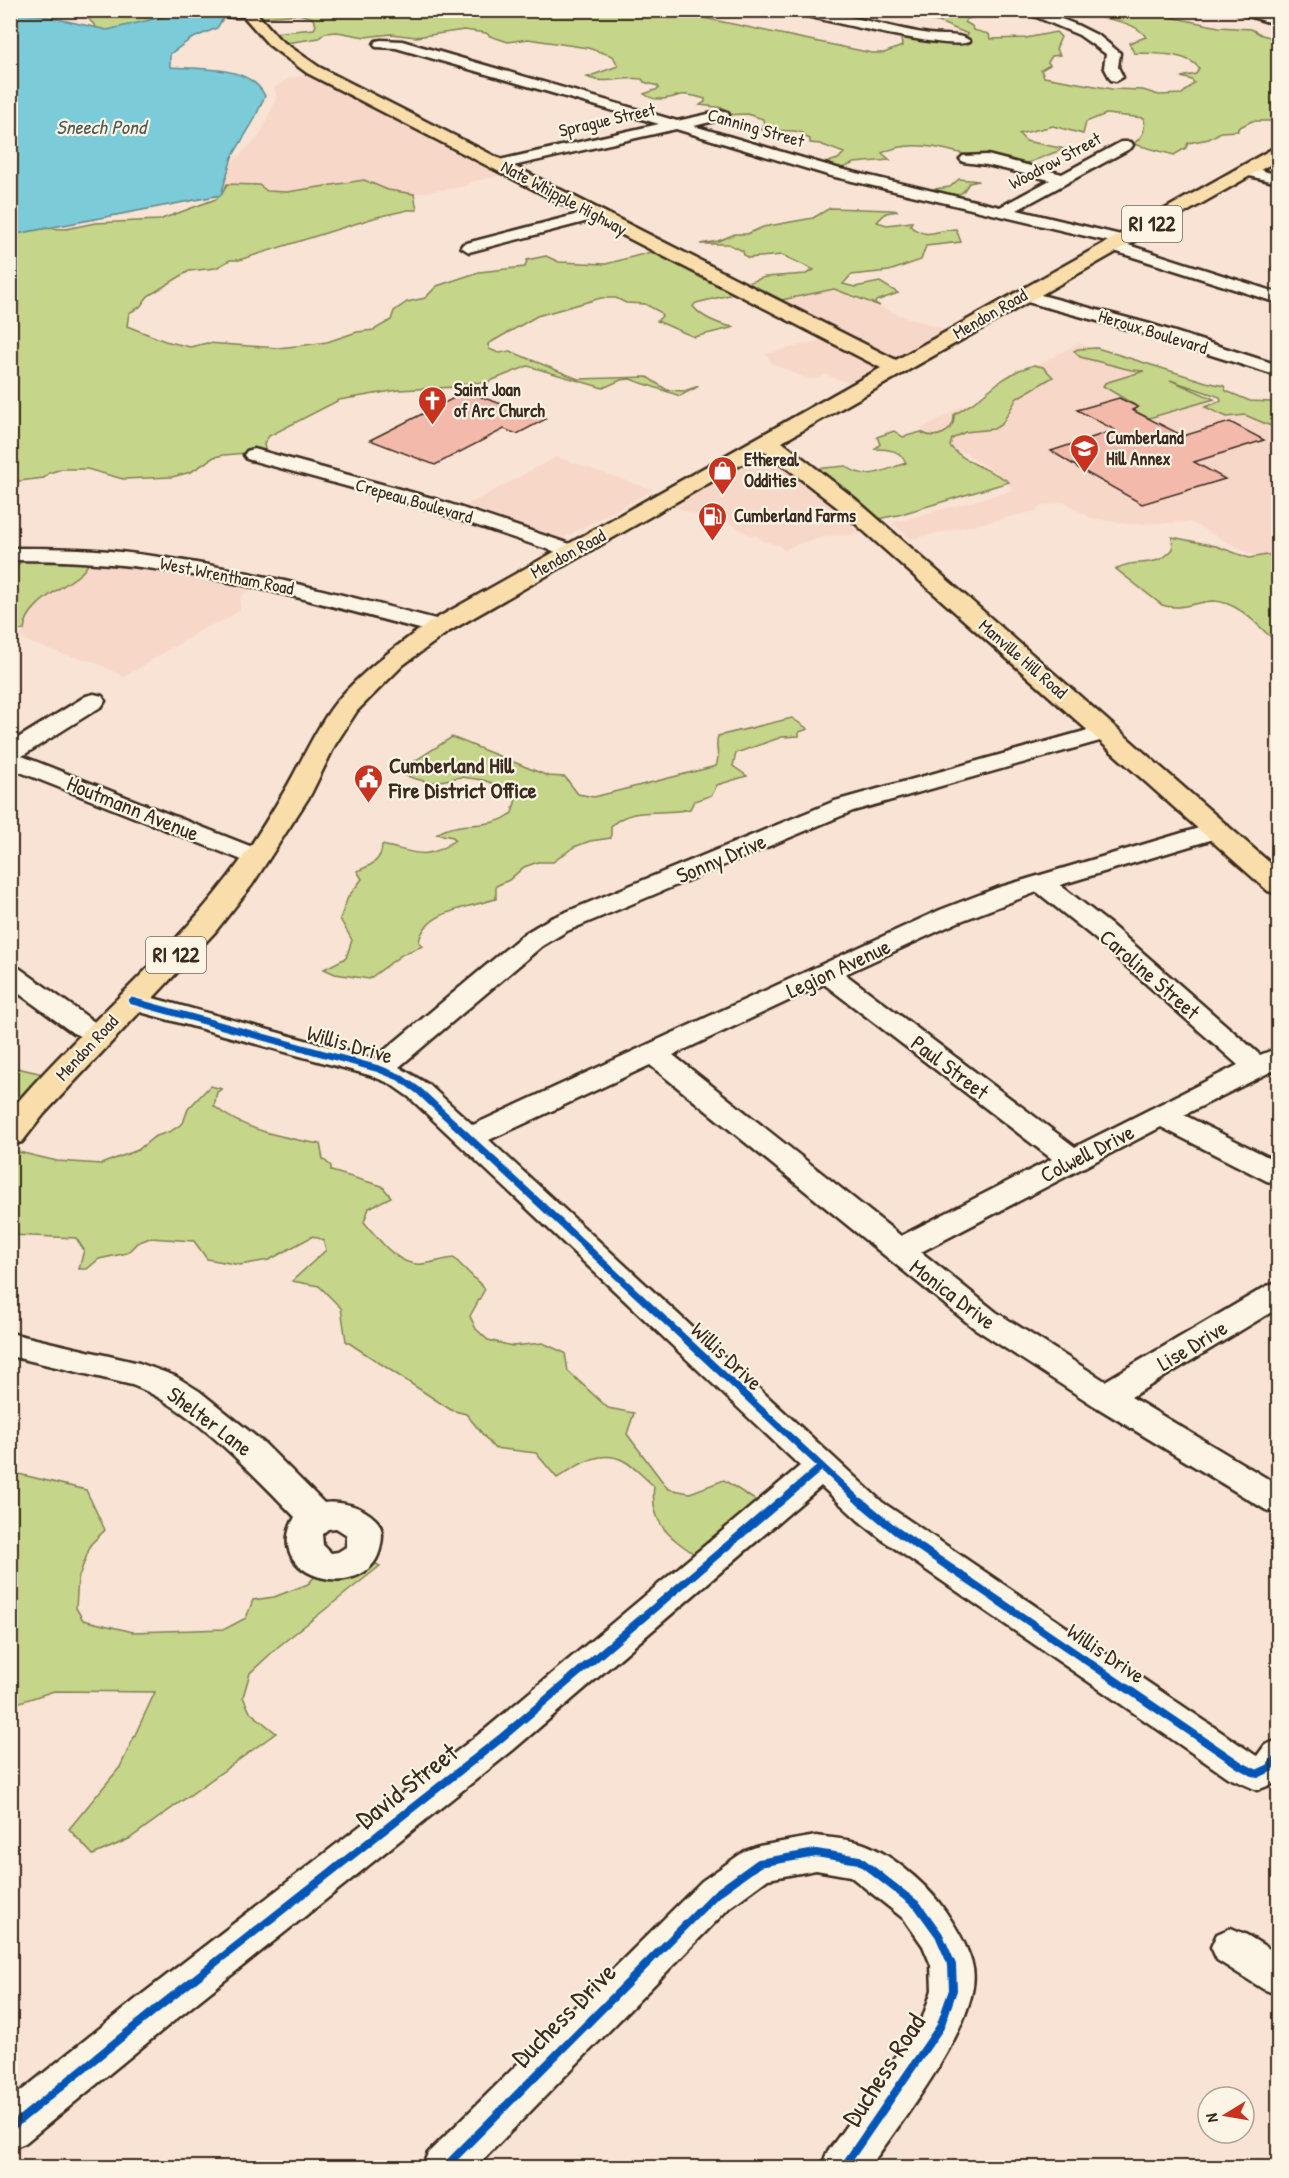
<svg xmlns="http://www.w3.org/2000/svg" width="1289" height="2178" font-family="'Patrick Hand',sans-serif">
<style>
.built{fill:#f7d7c8}
.green{fill:#c5d589;stroke:#808054;stroke-width:1.5}
.water{fill:#7ccbd8;stroke:#628b8e;stroke-width:1.5}
.building{fill:#f3baac;stroke:#3b2a1e;stroke-width:1.5}
.lines{fill:none;stroke-linecap:round;stroke-linejoin:round}
.minor-casing{stroke:#3b2a1e;stroke-width:5}
.major-casing{stroke:#3b2a1e;stroke-width:5}
.minor{fill:#fcf5e5;fill-rule:evenodd}
.major{fill:#f9deab;fill-rule:evenodd}
.cycleway-far1-casing{stroke:#fcf5e5;stroke-width:10}
.cycleway-casing{stroke:#fcf5e5;stroke-width:12}
.cycleway-far1{stroke:#0057b8;stroke-width:7}
.cycleway{stroke:#0057b8;stroke-width:8}
.labels{text-anchor:middle;stroke-width:4.5;stroke-linejoin:round;paint-order:stroke}
.far-street-label{font-size:18px;fill:#3b2a1e;stroke:#fcf5e5}
.far-poi-label{font-size:18px;font-weight:bold;fill:#3b2a1e;stroke:#fcf5e5;text-anchor:start}
.far-water-label{font-size:20px;font-style:italic;fill:#4e5a56;stroke:#fcf5e5}
.shield{fill:#fcf5e5;stroke:#75675a;stroke-width:1.5}
.shield-label{font-size:21px;font-weight:bold;fill:#3b2a1e}
.poi-label{font-size:22px;font-weight:bold;fill:#3b2a1e;stroke:#fcf5e5;text-anchor:start}
.street-label{font-size:22px;fill:#3b2a1e;stroke:#fcf5e5}
.near-street-label{font-size:27px;fill:#3b2a1e;stroke:#fcf5e5}
</style>
<rect width="100%" height="100%" fill="#f9e3d4"/>
<filter id="ink" filterUnits="userSpaceOnUse"><feTurbulence type="fractalNoise" baseFrequency=".0167" numOctaves="2"/><feDisplacementMap in="SourceGraphic" scale="12" xChannelSelector="R" yChannelSelector="G"/><feConvolveMatrix kernelMatrix="1 2 1 2 8 2 1 2 1" color-interpolation-filters="sRGB"/></filter>
<g filter="url(#ink)">
<!-- built -->
<g class="built">
<polygon points="321,72 514,173 470,182 465,186 414,194 388,190 377,184 328,185 287,192 267,191 259,185 227,184 225,169 259,137 277,97 274,88 290,78"/>
<polygon points="834,289 900,315 960,334 865,387 836,379 826,374 817,379 808,379 771,363 767,354 832,337 777,301"/>
<polygon points="1079,343 1278,425 1278,560 1256,557 1190,522 1128,524 1091,518 1066,503 1056,503 1041,506 1036,511 911,539 892,523 1014,490 996,473 967,454 939,442 921,429"/>
<polygon points="769,442 878,528 851,535 833,535 797,544 784,550 779,545 762,541 758,536 748,534 725,520 703,518 663,502"/>
<polygon points="556,457 653,490 554,543 460,509"/>
<polygon points="92,559 258,583 240,597 240,610 223,621 204,628 124,677 95,662 66,655 31,643 20,636 24,631 25,621 41,603 82,572"/>
</g>
<!-- green -->
<g class="green">
<polygon points="206,10 218,13 183,13 139,27 104,31 99,30 86,16 63,16 29,11"/>
<path d="M249,11h421l202,42h12l18,-7 -1,-7 13,-6 51,6 3,-5 -29,-12 -46,-8 6,-3h53l1,2 29,3 -15,3 -2,3 7,4 1,4 16,4 1,5 36,-1 30,-6 5,5 -5,12 4,6 -8,1 -4,6 2,3 -9,5 3,7 68,12 31,1 16,5 23,-1 12,-11 -2,-3 -11,-3 15,-3 3,-6c-12,-16 -46,-14 -65,-15l-5,-10 17,-6c-12,-18 -49,-19 -69,-23v-3h64l78,16 32,2 11,6 16,4v79l-5,3h-21l-14,7v3l-17,1 -12,7 -21,4 -2,5 -12,7 -41,-11c10,-7 13,-14 11,-26l-38,-4 -20,8 -3,12 -30,-8 -34,8 7,7 39,8c-16,4 -37,17 -53,16 -43,-5 -89,-32 -130,-12l8,7 -36,3 -20,9 -18,-6 22,-7 6,-6 -24,-9 -10,-1v-4l-7,-3v-3c-16,-5 -29,0 -44,-4l5,-4 -1,-6 -16,-5 -24,1 4,-3 -3,-4 -24,-3 5,-3v-3c-8,-2 -15,-5 -24,-4 -13,3 -24,8 -37,-1l14,-5v-3l-14,-4 -2,-3c-19,-3 -37,6 -55,-2l31,-11 -5,-10 -25,-8 -60,-9 -20,3 -18,-6 -4,-3 -22,-3 -48,7 -25,-3 -26,3 -28,-5 -12,1 -6,5 -39,6 -9,-11 43,-4 2,-4 -4,-7 -13,-4 -44,4z"/>
<polygon points="959,179 979,181 969,183 963,192 949,200 926,190 950,187"/>
<path d="M364,180l24,10 26,4 3,16h-9l-31,7 -138,43h-9l-14,8 -27,3 -41,25 -8,11 -11,6 -2,13 38,15 25,6 17,-4 71,5 27,-3 22,-3 30,-10 17,-2 17,-10 3,-9 13,-9 18,-4 12,-12 42,-14 46,-5 2,-7 19,-4 13,6 47,2 56,-15 76,37 27,-9 41,-3 8,-4 -32,-15 -34,3 -4,-3 -1,-4 -15,-7h-28l18,-3 17,-7h12l16,-7 50,-9 17,-10 61,2 7,1 -12,2 -9,9 10,3 25,-3 -2,4c19,15 27,3 46,3l5,13 -35,4 -5,14 -32,11 -38,4 -8,9 12,3 25,-5 18,11 -22,8 -1,2 5,3 -46,-17 -57,12 -31,-10 -50,12 -3,3c7,11 29,20 42,21l-41,10 -37,-16 5,-5 -2,-4 -15,-8 -19,-1 -10,-5h-15l-64,18 -49,28 1,5 10,4 11,-2 68,28 69,-2 20,13 17,1 15,-5 -19,10 -50,-17 -9,1 -18,8 -75,-22 -43,17 -15,-1 -14,5 -58,3 -59,10 -70,36 -5,7 2,15 -20,-5 -22,2 -10,2 -23,15 -19,5 -49,2 -36,-10h-25l-13,4 -5,5 -25,3 -8,7v-257l25,-3 30,1 29,-6 64,-3 57,-21 6,-5 5,-10 32,1 8,6 20,1z"/>
<polygon points="1097,348 1206,382 1224,386 1226,391 1250,401 1272,402 1278,405 1278,429 1245,415 1227,417 1205,407 1221,401 1220,397 1170,380 1214,399 1149,418 1132,410 1138,407 1103,386 1105,383 1144,371 1131,370 1080,357 1074,351 1078,349"/>
<path d="M1034,365l9,2 10,10 -36,21 -15,26 -8,5 -29,3 -13,7 -2,7c16,18 40,23 59,36l-111,33 -26,5 -60,-51 34,-3c20,16 38,4 60,-3 -5,-13 -18,-14 -31,-14l5,-5 -3,-7 17,-6 9,6 18,-5c15,9 34,0 33,-17l19,-12 26,-21 18,-11z"/>
<path d="M1172,537l44,9 33,12 18,-3 11,1v85h-3c-17,-15 -37,-40 -62,-40 -17,1 -34,10 -51,4l-46,-36c20,-12 38,2 57,-20z"/>
<path d="M26,555l66,4c-4,5 -7,11 -12,15 -18,15 -54,30 -56,56l-13,1v-57z"/>
<path d="M792,718l16,11 -9,3v4l-17,1 -46,16 -3,13 14,10 -30,9 -5,10 -18,6 -4,8c-27,7 -57,-4 -79,17v12l-21,3 -16,6 -21,15h-15l-14,5 -15,13 -13,6v13c-26,8 -72,12 -77,43l4,4 -20,8 -34,25 -34,-5 -11,-5 22,-11 6,-18 -12,-21 8,-22 14,-18 -5,-8c13,-5 25,-10 25,-26 33,7 44,17 73,-5l-2,-3 -16,-3c22,-15 55,-3 75,-21l6,-21 -35,-12 -22,-3 -31,6 -34,-10 56,-36 96,39 17,1 13,17 16,3 122,-31c5,-11 -2,-19 2,-30z"/>
<polygon points="13,1067 60,1078 11,1140 11,1068"/>
<path d="M210,1086l12,3 -5,3 -3,14c28,24 71,32 106,38l3,15 8,7v5l51,15 9,11 -22,11 -5,14c14,16 34,45 58,42 11,-1 21,-5 32,-6l31,31 -15,27 6,13 12,11 24,6 31,-3 22,10 3,18 40,37 26,5 -7,21 41,55 22,4 34,-13 34,22 -54,59c-30,-22 -55,-33 -50,-75 -10,-8 -19,-19 -30,-25 -24,-13 -47,5 -67,17l-21,-25 -42,-5 -28,-34 -15,-4 -105,-69 -5,-33 -22,-22 -27,-5 34,-31 -3,-10 -10,-4 -44,24 -29,5 -33,-6 -13,-18 -44,-3 -13,5 -10,10 -28,6 -12,10h-8l5,-19 -8,-12 -65,-3 -1,-85 47,11 44,3 37,-14 16,-13 17,-6 12,-8 5,-14z"/>
<polygon points="10,1472 86,1490 105,1530 91,1544 78,1579 76,1608 83,1620 133,1632 225,1629 246,1618 253,1600 274,1597 308,1584 326,1564 362,1557 380,1566 279,1646 250,1673 243,1697 250,1712 276,1733 129,1839 93,1855 69,1829 120,1767 155,1692 54,1691 11,1705"/>
</g>
<!-- water -->
<path class="water" d="M184,12l40,5 -7,11 -26,11 -21,15v13c29,3 80,-3 95,29l-12,26 -21,35 -11,38 -210,40v-222l29,2 67,15z"/>
<!-- building -->
<g class="building">
<polygon points="466,392 546,419 517,434 504,429 435,465 370,440"/>
<polygon points="1119,398 1138,407 1132,410 1183,436 1230,422 1264,440 1194,462 1225,479 1142,504 1078,468 1079,468 1051,451 1115,430 1077,410"/>
</g>
<g class="lines">
<defs>
<g id="minor">
<path d="M202,10h47l5,4c-7,6 -44,2 -52,-4z"/>
<path d="M792,10c47,0 91,17 137,24 12,2 32,-1 41,7 -13,12 -148,-22 -172,-27z"/>
<polygon points="1020,10 1039,10 1077,25 1099,36 1120,53 1118,67 1123,77 1116,81 1111,80 1104,67 1106,54 1079,35"/>
<polygon points="1229,10 1252,10 1278,17 1278,25"/>
<polygon points="381,40 402,41 677,121 722,111 727,112 729,115 727,118 694,126 840,169 1000,207 1050,180 987,165 963,162 960,159 963,156 987,155 1062,174 1121,142 1131,142 1133,145 1131,148 1017,210 1129,237 1131,240 1125,244 1278,293 1278,303 1108,249 1106,246 1111,242 831,176 676,129 500,169 495,167 492,164 495,161 659,124 396,48 376,47 374,44 376,41"/>
<polygon points="1246,166 1278,175 1278,183 1241,174 1238,171"/>
<polygon points="594,210 602,215 600,218 469,252 461,247 463,244"/>
<polygon points="1026,291 1150,324 1278,365 1278,376 1138,332 1020,300 1018,296 1020,292"/>
<polygon points="254,449 432,498 579,547 582,551 579,555 572,557 565,555 418,506 247,459 244,455 247,451"/>
<path d="M10,548c37,0 74,0 110,4 111,12 219,42 327,70l3,5 -3,5 -8,2c-88,-22 -174,-48 -264,-62 -54,-9 -109,-12 -165,-12z"/>
<polygon points="94,694 102,696 105,701 102,706 22,756 265,852 269,857 265,862 256,865 247,862 10,768 10,743 86,696"/>
<path d="M1106,725l8,2 4,5 -4,5 -261,74 -286,120 -25,15 -143,121 30,18 44,40 467,-215 57,-22 212,-63 9,-2 9,2 3,5 -3,5 -167,50 50,39 150,131 18,-7v20l-94,47 94,47v22l-11,-3 -106,-54 -240,125 75,60 109,69 162,-95 11,-3v25l-147,89 147,88v29l-12,-4 -173,-105 -119,-77 -324,-263 -161,75 393,362 373,253 2,1 8,-11 13,-5v42l-21,8 -30,-13 -343,-236 -26,-21 -37,-34 -308,264 -343,274 -145,119 -15,6v-49l130,-104 347,-268 313,-262 -391,-369 -20,-14 -20,-8 -247,-68 -4,-6 4,-6 10,-2 10,2 232,64 150,-125 25,-15 286,-118zM1037,892l55,44 146,129 -163,82 -230,-173 113,-52zM824,984l228,175 -151,77 -228,-181z"/>
<polygon points="10,966 19,968 93,1021 108,1029 112,1035 108,1041 98,1043 73,1033 10,987"/>
<path d="M10,1333l129,30 36,13 24,15 65,52 60,60c17,-2 38,3 51,16 7,6 8,16 6,25 -8,62 -123,36 -86,-27 -44,-45 -104,-110 -163,-132l-122,-29zM336,1528l11,7 -1,12 -8,5 -7,1 -8,-8 -1,-11 6,-5z"/>
<path d="M816,1836c15,2 31,3 45,7 26,8 63,39 79,61 13,18 26,38 32,60 15,51 -73,160 -103,204h-48l6,-15 96,-136 9,-27 -1,-25 -8,-19 -19,-27 -54,-43 -34,-6 -48,9 -38,28 -255,261h-53l6,-15 274,-272 43,-30 14,-5z"/>
<polygon points="1231,1928 1245,1934 1278,1954 1278,1995 1263,1989 1217,1960 1211,1947 1217,1934"/>
</g>
<path id="major" d="M238,10h16l25,29 40,28 577,293 376,-211 6,-1v12l-496,282 72,56 424,372v24l-10,-3 -430,-383 -73,-57 -317,181 -45,33 -46,46 -22,34 -24,49 -59,91 -37,47 -171,182 -22,28 -12,3v-34c69,-82 155,-150 220,-236 19,-25 36,-53 52,-80 19,-31 32,-65 55,-94 26,-31 61,-56 93,-79l451,-254 -574,-295 -38,-28z"/>
</defs>
<!-- minor casing -->
<use href="#minor" class="minor-casing"/>
<!-- major casing -->
<use href="#major" class="major-casing"/>
<!-- minor -->
<use href="#minor" class="minor"/>
<!-- major -->
<use href="#major" class="major"/>
<defs>
<g id="cycleway-far1">
<polyline points="132,1001 379,1069 399,1077 419,1091 862,1504"/>
<polyline points="778,1504 821,1467"/>
</g>
<g id="cycleway">
<polyline points="861,1502 896,1531 1241,1766 1257,1774 1270,1768 1278,1756"/>
<polyline points="10,2128 155,2010 500,1739 779,1502"/>
<polyline points="444,2168 716,1894 759,1863 816,1853 859,1860 918,1906 939,1935 952,1965 953,1990 940,2027 843,2168"/>
</g>
</defs>
<!-- cycleway-far1 casing -->
<use href="#cycleway-far1" class="cycleway-far1-casing"/>
<!-- cycleway casing -->
<use href="#cycleway" class="cycleway-casing"/>
<!-- cycleway-far1 -->
<use href="#cycleway-far1" class="cycleway-far1"/>
<!-- cycleway -->
<use href="#cycleway" class="cycleway"/>
</g>
</g>
<!-- icons -->
<defs>
<symbol id="church-pin" viewBox="-11 -11 22 30"><path d="M0 17L-7.5 6A9.5 9.5 0 1 1 7.5 6Z" fill="#c8321e" stroke="#fcf5e5"/><path d="M-1.2-6h2.4v3.5h3.3v2.4h-3.3V6h-2.4V-.1h-3.3v-2.4h3.3Z" fill="#fff"/></symbol>
<symbol id="school-pin" viewBox="-11 -11 22 30"><path d="M0 17L-7.5 6A9.5 9.5 0 1 1 7.5 6Z" fill="#c8321e" stroke="#fcf5e5"/><path d="M0-5L7-2L0 1L-7-2ZM-4 1L0 2.5L4 1V4Q0 6-4 4Z" fill="#fff"/></symbol>
<symbol id="shop-pin" viewBox="-11 -11 22 30"><path d="M0 17L-7.5 6A9.5 9.5 0 1 1 7.5 6Z" fill="#c8321e" stroke="#fcf5e5"/><path d="M-5-2.5h2.3a2.7 3.5 0 0 1 5.4 0H5L5.5 6h-11ZM-1.5-2.5h3a1.5 2.3 0 0 0-3 0Z" fill="#fff"/></symbol>
<symbol id="fuel-pin" viewBox="-11 -11 22 30"><path d="M0 17L-7.5 6A9.5 9.5 0 1 1 7.5 6Z" fill="#c8321e" stroke="#fcf5e5"/><path d="M-5.5-6h7V0h2V4h1.3V-2.5L3-4.5l.8-.8L6-3V5H2.5V1h-1V6h-7ZM-4.2-4.7v3.2H.2V-4.7Z" fill="#fff"/></symbol>
<symbol id="civic-pin" viewBox="-11 -11 22 30"><path d="M0 17L-7.5 6A9.5 9.5 0 1 1 7.5 6Z" fill="#c8321e" stroke="#fcf5e5"/><path d="M-.6-6.5H3V-4.5H.6V-3L4-1V1h2V6H-6V1h2V-1L-.6-3ZM-1.2 2.5V6h2.4V2.5Z" fill="#fff"/></symbol>
</defs>
<g fill-rule="evenodd">
<use href="#church-pin" x="416" y="384" width="33" height="45"/>
<use href="#school-pin" x="1068" y="432" width="33" height="45"/>
<use href="#shop-pin" x="706" y="454" width="33" height="45"/>
<use href="#fuel-pin" x="696" y="500" width="33" height="45"/>
<use href="#civic-pin" x="352" y="762" width="33" height="45"/>
</g>
<g class="labels">
<!-- far-street labels -->
<g class="far-street-label">
<text transform="translate(607 120) rotate(-13)" y="6">Sprague Street</text>
<text transform="translate(756 128) rotate(16)" y="6">Canning Street</text>
<text transform="translate(1055 161) rotate(-28)" y="6">Woodrow Street</text>
<text transform="translate(564 198) rotate(28)" y="6">Nate Whipple Highway</text>
<text transform="translate(990 314) rotate(-30)" y="6">Mendon Road</text>
<text transform="translate(1153 332) rotate(17)" y="6">Heroux Boulevard</text>
<text transform="translate(414 501) rotate(16)" y="6">Crepeau Boulevard</text>
<text transform="translate(568 554) rotate(-29)" y="6">Mendon Road</text>
<text transform="translate(227 576) rotate(11)" y="6">West Wrentham Road</text>
<text transform="translate(1023 659) rotate(41)" y="6">Manville Hill Road</text>
<text transform="translate(87 1048) rotate(-47)" y="6">Mendon Road</text>
</g>
<!-- far-poi labels -->
<g class="far-poi-label">
<text x="454" y="396">Saint Joan<tspan x="454" dy="21">of Arc Church</tspan></text>
<text x="1106" y="444">Cumberland<tspan x="1106" dy="21">Hill Annex</tspan></text>
<text x="744" y="466">Ethereal<tspan x="744" dy="21">Oddities</tspan></text>
<text x="734" y="522">Cumberland Farms</text>
</g>
<!-- far-water labels -->
<g class="far-water-label">
<text x="101" y="134">Sneech Pond</text>
</g>
<!-- shield labels -->
<g class="shield">
<rect x="1122" y="206" width="60" height="36" rx="4.5"/>
<rect x="146" y="937" width="60" height="36" rx="4.5"/>
</g>
<g class="shield-label">
<text x="1152" y="231">RI 122</text>
<text x="176" y="962">RI 122</text>
</g>
<!-- poi labels -->
<g class="poi-label">
<text x="389" y="773">Cumberland Hill<tspan x="389" dy="25">Fire District Office</tspan></text>
</g>
<!-- street labels -->
<g class="street-label">
<text transform="translate(133 808) rotate(22)" y="8">Houtmann Avenue</text>
<text transform="translate(721 858) rotate(-23)" y="8">Sonny Drive</text>
<text transform="translate(838 968) rotate(-25)" y="8">Legion Avenue</text>
<text transform="translate(1150 974) rotate(41)" y="8">Caroline Street</text>
<text transform="translate(350 1044) rotate(16)" y="8">Willis Drive</text>
<text transform="translate(950 1067) rotate(37)" y="8">Paul Street</text>
<text transform="translate(1087 1153) rotate(-27)" y="8">Colwell Drive</text>
<text transform="translate(953 1294) rotate(37)" y="8">Monica Drive</text>
<text transform="translate(1192 1345) rotate(-31)" y="8">Lise Drive</text>
<text transform="translate(727 1356) rotate(43)" y="8">Willis Drive</text>
<text transform="translate(210 1421) rotate(37)" y="8">Shelter Lane</text>
<text transform="translate(1106 1653) rotate(34)" y="8">Willis Drive</text>
</g>
<!-- near-street labels -->
<g class="near-street-label">
<text transform="translate(407 1786) rotate(-38)" y="9">David Street</text>
<text transform="translate(564 2015) rotate(-45)" y="9">Duchess Drive</text>
<text transform="translate(884 2070) rotate(-57)" y="9">Duchess Road</text>
</g>
</g>
<!-- margin -->
<rect width="1289" height="2178" fill="none" stroke="#fcf5e5" stroke-width="36"/>
<rect x="18" y="18" width="1253" height="2142" fill="none" stroke="#3b2a1e" stroke-width="2" filter="url(#ink)"/>
<!-- north arrow -->
<g transform="translate(1226 2115) rotate(259)"><circle r="28" fill="#fcf5e5" stroke="#afa495" stroke-width="1.5"/>
<path d="M0-4.5L10 22L0 15L-10 22Z" fill="#c8321e"/>
<text y="-9" font-size="16" font-weight="bold" text-anchor="middle" fill="#3b2a1e">N</text>
</g>
</svg>
